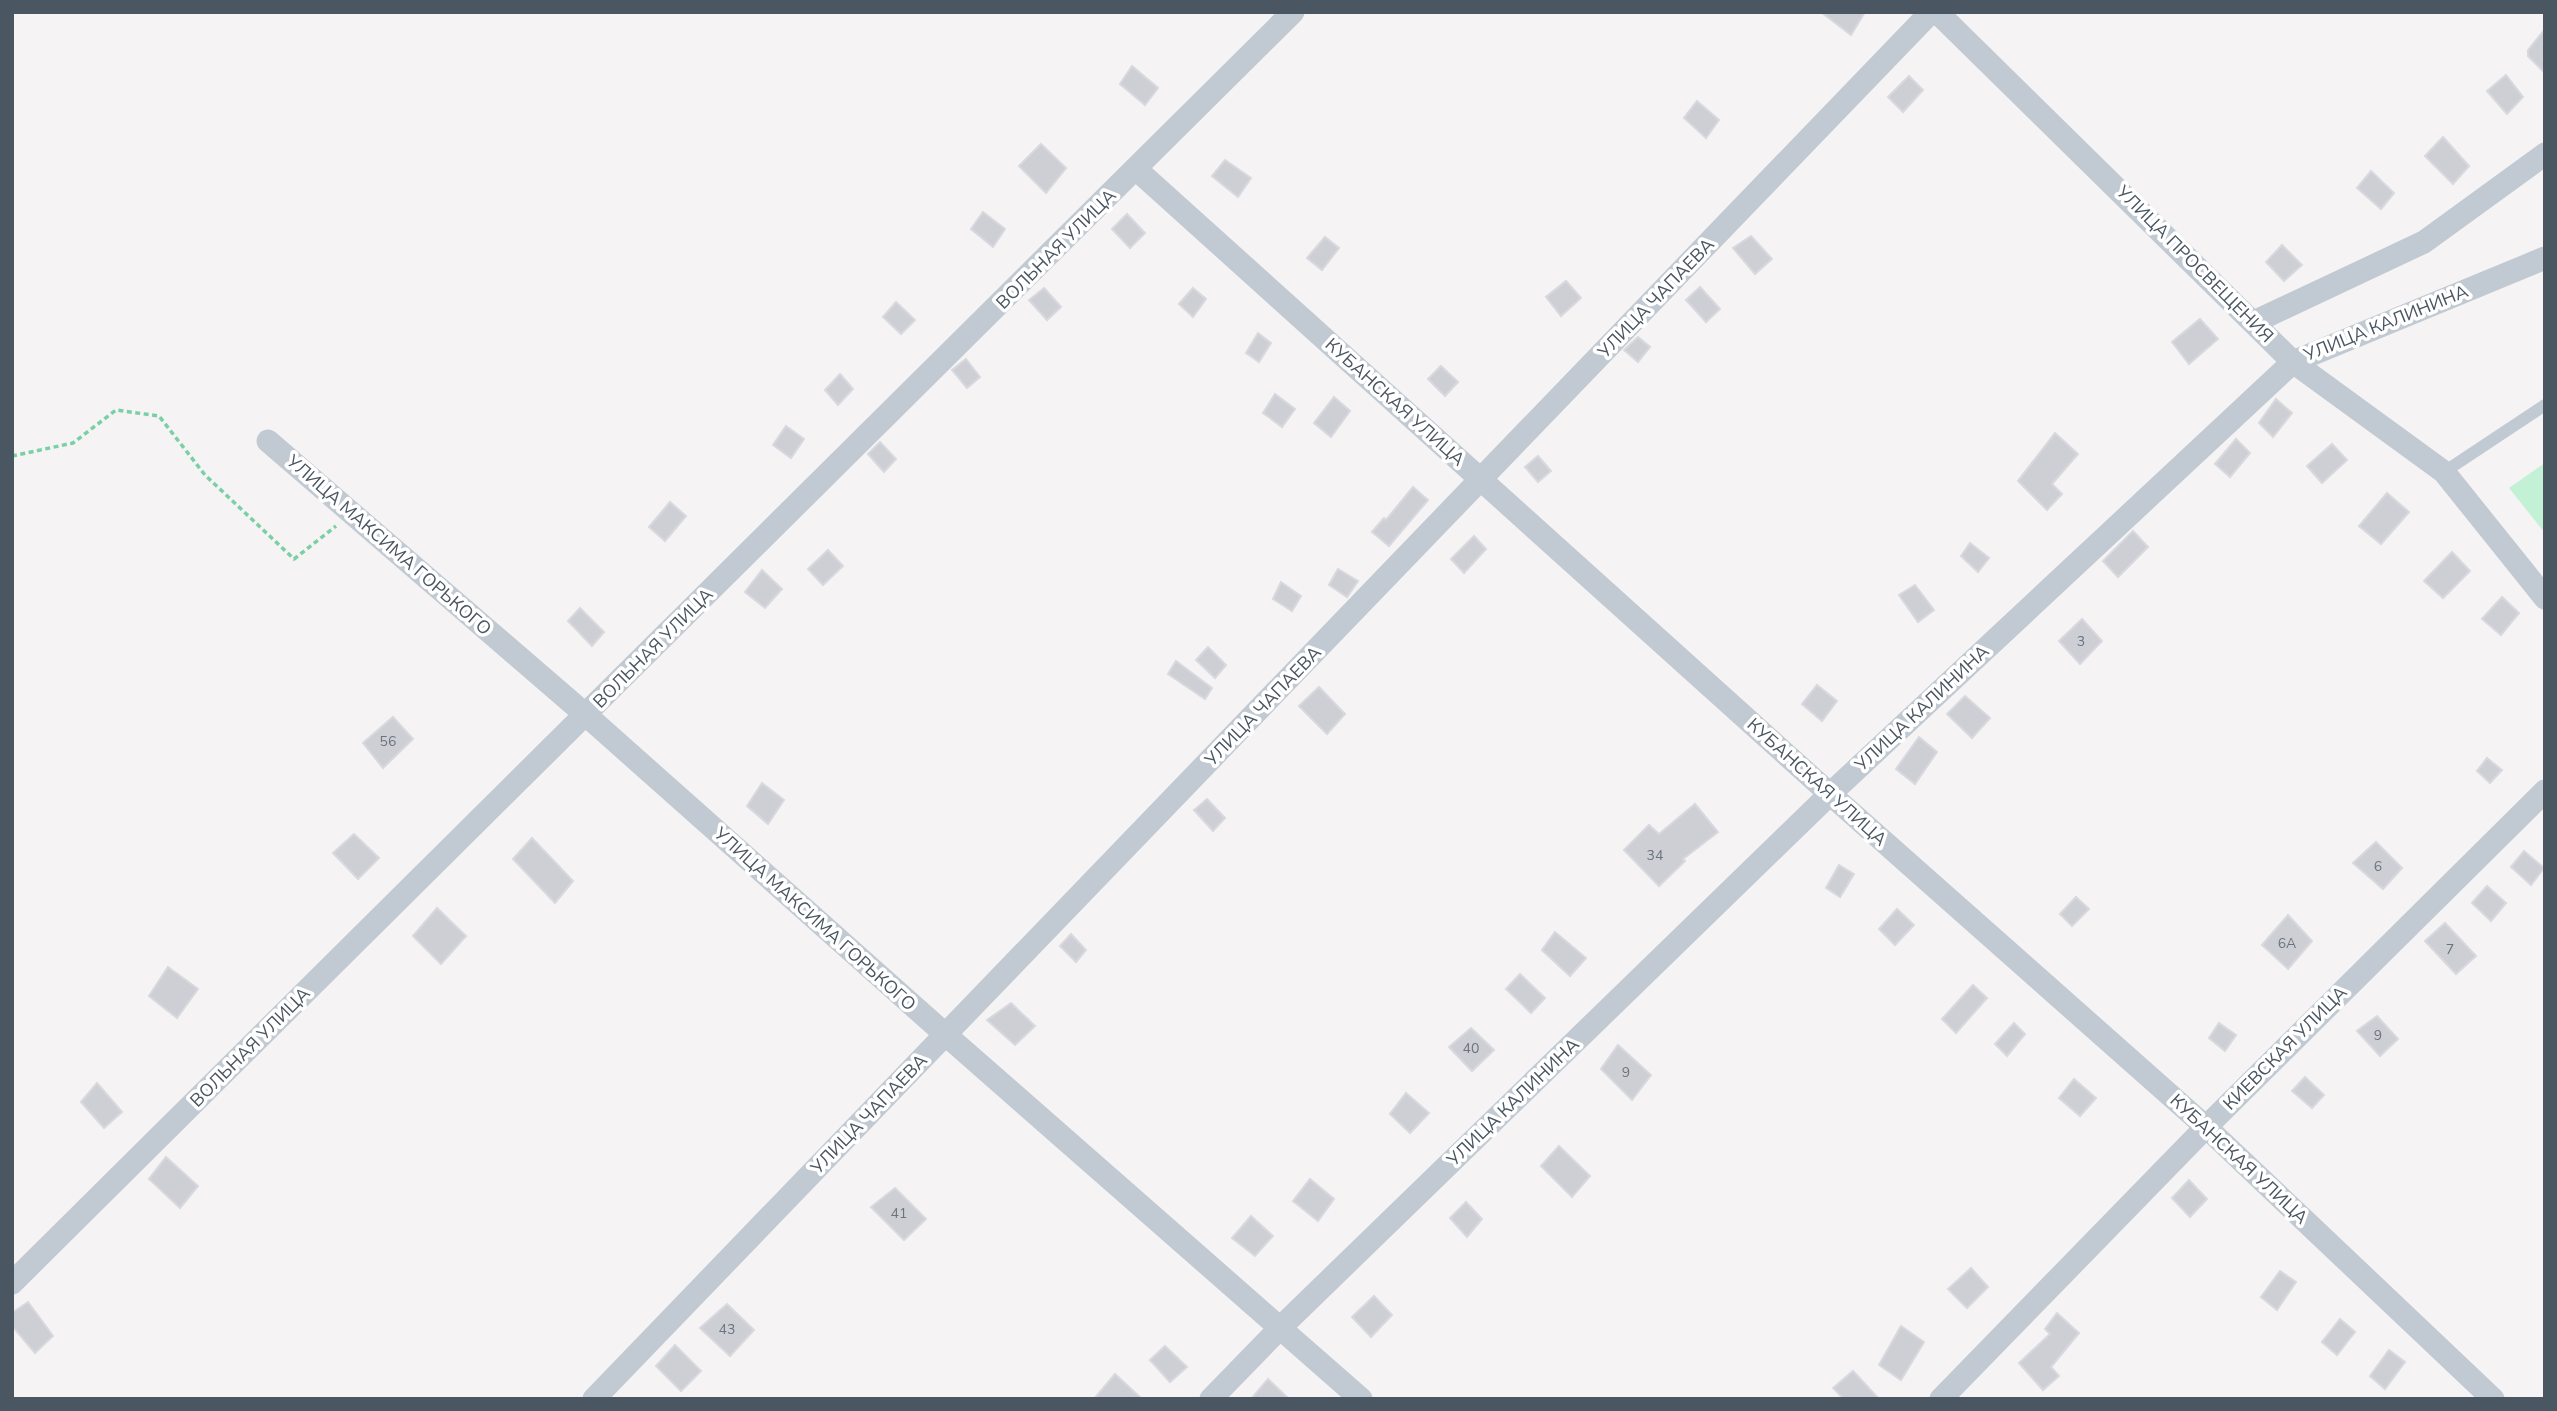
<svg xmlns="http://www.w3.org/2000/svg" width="2557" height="1411" font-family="'Nunito Sans',sans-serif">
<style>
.green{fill:#c3f1d5}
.building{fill:#cdcfd5;stroke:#d7d9de;stroke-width:2}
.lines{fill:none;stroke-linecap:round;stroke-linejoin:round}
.path{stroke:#7ad0a6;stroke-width:3.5;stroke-dasharray:5 3.5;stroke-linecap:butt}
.lane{stroke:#c1cad2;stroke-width:12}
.street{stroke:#c1cad2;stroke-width:23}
.labels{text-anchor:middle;stroke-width:7;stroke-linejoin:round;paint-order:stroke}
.number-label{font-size:14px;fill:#6b747e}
.street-label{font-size:18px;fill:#4a5661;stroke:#fff}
</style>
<rect width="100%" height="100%" fill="#f5f3f3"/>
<!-- green -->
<polygon class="green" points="2545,463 2545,533 2509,488"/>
<!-- building -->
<g class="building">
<polygon points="1821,12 1865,12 1851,35"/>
<polygon points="2545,29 2545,73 2528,56 2528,50"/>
<polygon points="1132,66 1158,88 1145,105 1120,84"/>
<polygon points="2506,75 2523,97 2507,114 2487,91"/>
<polygon points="1909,76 1923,90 1903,112 1888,97"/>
<polygon points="1697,101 1719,120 1706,138 1684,118"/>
<polygon points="2443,137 2469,166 2453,184 2425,156"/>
<polygon points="1041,144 1066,168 1046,193 1019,166"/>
<polygon points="1225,160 1251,178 1238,197 1212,176"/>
<polygon points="2371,171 2394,193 2381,209 2357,188"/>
<polygon points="983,212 1005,229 993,247 971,229"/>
<polygon points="1127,214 1145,233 1130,248 1112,229"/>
<polygon points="1751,236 1772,259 1755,274 1733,248"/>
<polygon points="1325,237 1339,248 1322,270 1307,258"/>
<polygon points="2282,245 2302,265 2284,281 2266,262"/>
<polygon points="1566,281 1581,298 1561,316 1546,297"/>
<polygon points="1700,287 1720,309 1706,322 1686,300"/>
<polygon points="1044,288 1061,307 1047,320 1029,300"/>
<polygon points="1193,288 1206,299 1193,317 1179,304"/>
<polygon points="896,302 915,320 901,334 883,317"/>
<polygon points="2200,319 2218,339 2189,364 2172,342"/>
<polygon points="1258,333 1271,343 1259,362 1246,353"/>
<polygon points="1638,337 1650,347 1638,362 1624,350"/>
<polygon points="966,359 980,377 967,388 952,370"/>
<polygon points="1441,366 1458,382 1445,396 1428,379"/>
<polygon points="840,374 853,389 838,405 825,390"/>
<polygon points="1275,394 1295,409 1282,427 1263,413"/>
<polygon points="1334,397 1350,411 1331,437 1314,423"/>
<polygon points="2276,399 2292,413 2273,437 2259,423"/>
<polygon points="786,426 804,439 791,458 773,445"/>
<polygon points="2055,433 2078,454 2052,484 2062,494 2047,510 2018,481"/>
<polygon points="2236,439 2250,453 2230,477 2215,464"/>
<polygon points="880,442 896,459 884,472 868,454"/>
<polygon points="2332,444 2347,460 2322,483 2307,466"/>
<polygon points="1538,456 1551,471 1538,482 1525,467"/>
<polygon points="1413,487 1428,500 1389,546 1372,532 1384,518 1386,520"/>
<polygon points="2387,493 2409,512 2381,544 2359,526"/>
<polygon points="670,502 686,516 665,541 649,527"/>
<polygon points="2133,531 2148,547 2118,577 2103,561"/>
<polygon points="1474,536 1486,549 1464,573 1451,559"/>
<polygon points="1970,543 1989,558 1978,572 1961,556"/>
<polygon points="828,550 843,566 823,585 808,569"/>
<polygon points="2452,552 2470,571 2443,598 2424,581"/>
<polygon points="1338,569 1358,581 1347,597 1329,585"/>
<polygon points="762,570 782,589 765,608 745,592"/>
<polygon points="1281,582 1301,596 1292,611 1273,599"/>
<polygon points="1915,585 1934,610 1918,622 1899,595"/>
<polygon points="2502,597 2519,613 2501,635 2482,619"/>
<polygon points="580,608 604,632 592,646 568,621"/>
<polygon points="2082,619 2102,641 2080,664 2059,641"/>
<polygon points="1208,647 1226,665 1215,678 1196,660"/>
<polygon points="1176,661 1212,688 1205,699 1168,674"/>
<polygon points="1817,685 1837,701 1822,721 1802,704"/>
<polygon points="1319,687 1345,714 1327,734 1299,706"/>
<polygon points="1965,696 1990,718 1972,738 1947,714"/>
<polygon points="393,717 413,739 383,768 363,743"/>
<polygon points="1919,737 1937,752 1915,784 1896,769"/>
<polygon points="2487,758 2502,770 2490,783 2477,771"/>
<polygon points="762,783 784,800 768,824 747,806"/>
<polygon points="1207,799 1225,818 1213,831 1194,810"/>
<polygon points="1695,804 1718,832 1683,859 1685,861 1659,886 1624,850 1649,825 1659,834"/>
<polygon points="354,834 379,858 358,879 333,853"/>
<polygon points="532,838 573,881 555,903 513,859"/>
<polygon points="2376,842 2402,868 2383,889 2353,863"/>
<polygon points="2524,851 2544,868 2531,885 2511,867"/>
<polygon points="1839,865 1854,874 1840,897 1826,888"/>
<polygon points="2487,886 2506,903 2491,921 2472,903"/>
<polygon points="2076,897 2089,909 2072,926 2060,914"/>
<polygon points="437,908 466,936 441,964 413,936"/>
<polygon points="1897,909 1914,925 1895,945 1879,929"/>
<polygon points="2288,915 2312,941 2288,969 2262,945"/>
<polygon points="2445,923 2476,956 2456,974 2425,941"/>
<polygon points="1555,932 1586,958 1570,976 1542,950"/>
<polygon points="1071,934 1086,950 1076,962 1060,946"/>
<polygon points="168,967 198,989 177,1018 149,996"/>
<polygon points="1520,974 1545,998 1531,1013 1506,989"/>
<polygon points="1973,985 1987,998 1956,1033 1942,1019"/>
<polygon points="1011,1003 1035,1026 1015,1045 987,1020"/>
<polygon points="2377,1016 2398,1039 2380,1056 2357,1031"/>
<polygon points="2014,1023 2025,1034 2007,1056 1995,1044"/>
<polygon points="2219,1023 2236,1035 2225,1051 2209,1038"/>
<polygon points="1471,1028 1494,1050 1472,1071 1449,1047"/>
<polygon points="1618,1045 1651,1075 1632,1100 1601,1069"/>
<polygon points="2305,1077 2324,1095 2312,1108 2292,1091"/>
<polygon points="2074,1079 2096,1098 2080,1116 2059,1098"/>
<polygon points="97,1083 122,1112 104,1128 81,1102"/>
<polygon points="1406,1093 1429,1113 1410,1133 1390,1114"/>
<polygon points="1559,1146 1590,1176 1572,1197 1541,1166"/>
<polygon points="166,1157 198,1186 180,1208 149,1179"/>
<polygon points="1310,1179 1334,1199 1318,1221 1293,1201"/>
<polygon points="2189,1180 2207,1199 2190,1217 2172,1198"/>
<polygon points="895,1188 926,1219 904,1240 871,1207"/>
<polygon points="1466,1202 1482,1219 1467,1237 1450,1218"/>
<polygon points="1251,1216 1273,1236 1255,1256 1232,1238"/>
<polygon points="1971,1268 1988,1287 1967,1308 1948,1289"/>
<polygon points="2280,1271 2296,1282 2277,1310 2261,1297"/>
<polygon points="1374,1296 1392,1315 1371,1337 1352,1317"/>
<polygon points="28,1302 53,1336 35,1353 12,1326 12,1313"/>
<polygon points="727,1304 754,1330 730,1356 700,1328"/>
<polygon points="2057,1313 2079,1333 2051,1367 2059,1376 2043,1390 2019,1363 2050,1334 2045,1329"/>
<polygon points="2340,1319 2355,1332 2337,1355 2322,1342"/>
<polygon points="1901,1326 1924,1342 1901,1380 1879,1365"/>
<polygon points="675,1345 701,1371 681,1391 656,1366"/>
<polygon points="1165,1346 1187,1367 1170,1382 1150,1360"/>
<polygon points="2389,1350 2405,1362 2385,1389 2370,1376"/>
<polygon points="1853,1371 1879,1399 1844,1399 1833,1388"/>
<polygon points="1115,1374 1142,1399 1094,1399"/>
<polygon points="1268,1379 1289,1399 1251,1399"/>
</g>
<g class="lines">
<!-- path -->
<polyline class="path" points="12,456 73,443 116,410 159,416 205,475 294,559 336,526"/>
<!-- lane -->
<polyline class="lane" points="2444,472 2545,405"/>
<!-- street -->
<g class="street">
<polyline points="1937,12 2293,362 2444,472 2545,598"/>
<polyline points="1136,169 1830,794 2206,1127 2493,1399"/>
<polyline points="2254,322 2424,242 2545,154"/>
<polyline points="268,441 586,715 946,1035 1361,1399"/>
<polyline points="12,1283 1293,12"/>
<polyline points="594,1399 1931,12"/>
<polyline points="1211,1399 1280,1328 1830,794 2293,362 2545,258"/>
<polyline points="1941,1399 2206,1127 2545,791"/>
</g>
</g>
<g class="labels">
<!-- number labels -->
<g class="number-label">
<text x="2081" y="646">3</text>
<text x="388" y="746">56</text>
<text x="1655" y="860">34</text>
<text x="2378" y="871">6</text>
<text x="2287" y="948">6А</text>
<text x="2450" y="954">7</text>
<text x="2378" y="1040">9</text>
<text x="1471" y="1053">40</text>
<text x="1626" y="1077">9</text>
<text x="899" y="1218">41</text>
<text x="727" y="1334">43</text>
</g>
<!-- street labels -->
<g class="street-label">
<text transform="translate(1056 249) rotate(-45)" y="6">ВОЛЬНАЯ УЛИЦА</text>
<text transform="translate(2195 264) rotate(45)" y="6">УЛИЦА ПРОСВЕЩЕНИЯ</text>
<text transform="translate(1656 298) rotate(-46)" y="6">УЛИЦА ЧАПАЕВА</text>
<text transform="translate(2386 323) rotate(-22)" y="6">УЛИЦА КАЛИНИНА</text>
<text transform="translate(1395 402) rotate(42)" y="6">КУБАНСКАЯ УЛИЦА</text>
<text transform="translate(389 545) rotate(41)" y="6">УЛИЦА МАКСИМА ГОРЬКОГО</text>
<text transform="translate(653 648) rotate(-45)" y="6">ВОЛЬНАЯ УЛИЦА</text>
<text transform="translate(1263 706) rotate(-46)" y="6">УЛИЦА ЧАПАЕВА</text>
<text transform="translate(1922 708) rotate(-43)" y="6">УЛИЦА КАЛИНИНА</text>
<text transform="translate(1817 782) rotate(42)" y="6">КУБАНСКАЯ УЛИЦА</text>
<text transform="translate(815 919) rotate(42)" y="6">УЛИЦА МАКСИМА ГОРЬКОГО</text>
<text transform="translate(250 1047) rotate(-45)" y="6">ВОЛЬНАЯ УЛИЦА</text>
<text transform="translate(2285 1048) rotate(-45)" y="6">КИЕВСКАЯ УЛИЦА</text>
<text transform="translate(1513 1102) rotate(-44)" y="6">УЛИЦА КАЛИНИНА</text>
<text transform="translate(869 1114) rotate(-46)" y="6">УЛИЦА ЧАПАЕВА</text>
<text transform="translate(2239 1159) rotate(43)" y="6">КУБАНСКАЯ УЛИЦА</text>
</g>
</g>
<!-- border -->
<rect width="2557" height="1411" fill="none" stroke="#4a5661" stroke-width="28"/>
</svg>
